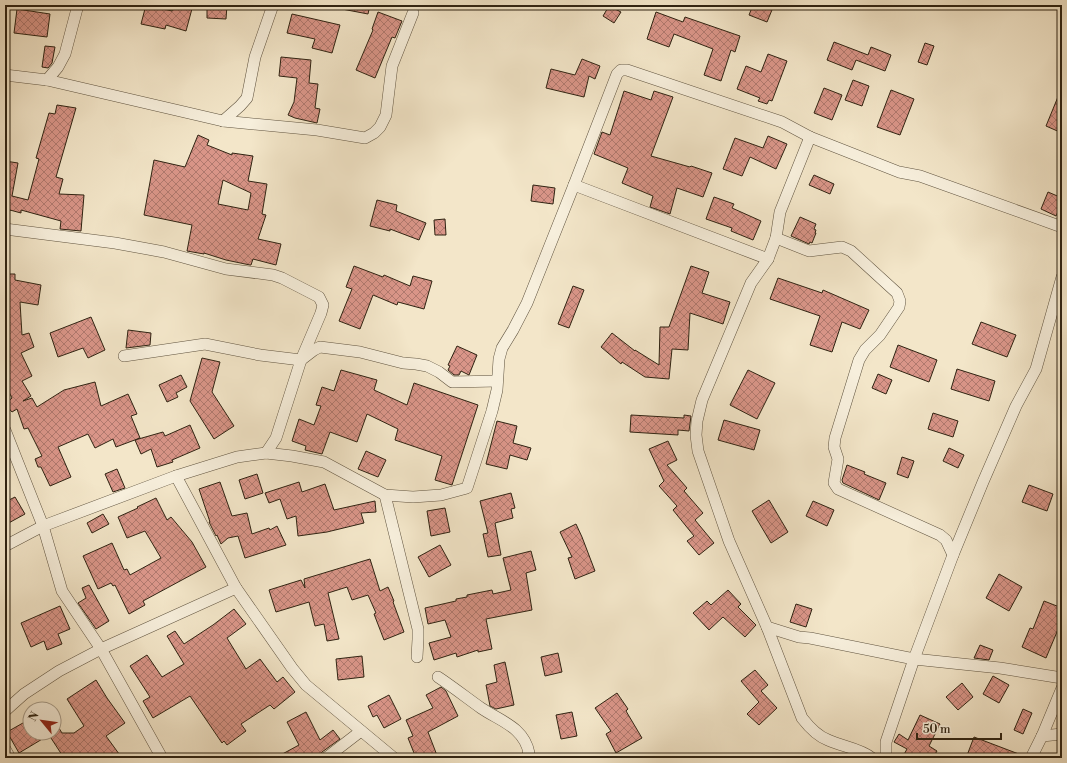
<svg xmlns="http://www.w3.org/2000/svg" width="1067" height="763" font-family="'Libre Bodoni',serif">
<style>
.building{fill:url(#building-cross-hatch);stroke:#2f2312;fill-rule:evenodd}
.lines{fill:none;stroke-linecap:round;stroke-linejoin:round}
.street-casing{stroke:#605440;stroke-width:12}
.street{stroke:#f7efdc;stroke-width:11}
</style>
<defs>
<pattern id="building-cross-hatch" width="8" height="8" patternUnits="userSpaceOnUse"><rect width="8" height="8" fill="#d99588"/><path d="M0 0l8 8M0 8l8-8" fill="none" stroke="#b0796e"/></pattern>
</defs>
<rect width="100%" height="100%" fill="#f3e6c9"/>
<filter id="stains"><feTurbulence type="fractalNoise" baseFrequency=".005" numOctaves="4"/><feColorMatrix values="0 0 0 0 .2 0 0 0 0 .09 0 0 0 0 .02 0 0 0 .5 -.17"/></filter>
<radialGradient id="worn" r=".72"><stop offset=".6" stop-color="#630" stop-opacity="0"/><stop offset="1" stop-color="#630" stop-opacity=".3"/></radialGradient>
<!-- building -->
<g class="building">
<polygon points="146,5 172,11 174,5 193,5 186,31 166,25 165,29 141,24"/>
<polygon points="207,5 227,5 226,19 207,18"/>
<polygon points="343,5 370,5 368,14 342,9"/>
<polygon points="753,5 774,5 767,22 749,15"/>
<polygon points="609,6 621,12 614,23 603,16"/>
<polygon points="17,9 50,14 47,37 14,33"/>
<polygon points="378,12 402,21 395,38 392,37 375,78 356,70 373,30 372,29"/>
<polygon points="656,12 683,22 685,17 740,36 735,52 731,50 721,81 704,75 713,49 674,34 669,47 647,39"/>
<polygon points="292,14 340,25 332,53 312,48 315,39 287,33"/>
<polygon points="834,42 868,55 871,47 891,55 885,71 856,60 852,70 827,60"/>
<polygon points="925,43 934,46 927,65 918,62"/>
<polygon points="45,46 55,47 52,63 48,68 42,67"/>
<polygon points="768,54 787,61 772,101 769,100 767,104 758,101 760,98 737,89 746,66 761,72"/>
<polygon points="281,57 311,60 309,83 318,84 315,108 320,109 317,123 295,118 288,115 294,102 297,78 279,76"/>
<polygon points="582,59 600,66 595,79 589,76 584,97 546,88 551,69 575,75"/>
<polygon points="853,80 869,86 862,106 845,100"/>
<polygon points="1062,87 1062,133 1046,126"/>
<polygon points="824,88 842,95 832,120 814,113"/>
<polygon points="891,90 914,99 900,135 877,127"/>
<polygon points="624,91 651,100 654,91 673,97 651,156 690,167 691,166 712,173 703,197 677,188 670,214 650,207 653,196 622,183 628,168 594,154 602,132 610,135"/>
<polygon points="57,105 76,108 56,177 63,179 59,194 84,195 81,231 60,229 61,221 21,210 21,213 10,210 10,211 5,211 5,161 18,163 12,196 28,200 39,159 36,158 49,113 55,114"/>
<path d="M198,135l11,5 -2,5 25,10v-2l21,3 -5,25 19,3 -5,30 4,1 -8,24 23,5 -5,21 -23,-6 -2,6h-1l-24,-5 -22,-7v1l-17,-3 5,-26 -48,-10 10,-55 31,7zM223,180l28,13 -3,17 -30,-6z"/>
<polygon points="768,136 787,144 776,169 750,157 742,176 723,169 735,138 763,148"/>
<polygon points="814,175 834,184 830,194 809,185"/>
<polygon points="533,185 555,188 553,204 531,201"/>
<polygon points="1048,192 1062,198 1062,203 1056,216 1041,209"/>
<polygon points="714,197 734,204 732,208 761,221 753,240 731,231 732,228 706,219"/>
<polygon points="377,200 397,205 396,211 426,223 419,240 390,229 390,231 370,226"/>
<polygon points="800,217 816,224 814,229 816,230 815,233 816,233 812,243 810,242 809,244 791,236"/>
<polygon points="445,219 446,235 435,235 434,220"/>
<polygon points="354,266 383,277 384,275 410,286 413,276 432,281 424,309 398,302 397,305 373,295 360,329 339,321 352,289 346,287"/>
<polygon points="691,266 709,272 702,293 730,302 723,324 690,313 688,350 672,349 669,379 645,377 622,362 621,364 601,347 612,333 635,351 635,350 659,365 660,327 669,327"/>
<polygon points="5,274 15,274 15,280 41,285 38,305 20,302 22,335 29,333 34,347 21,353 32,376 22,381 31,396 23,401 32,398 37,407 64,390 95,382 101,406 128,394 137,414 131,416 140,438 116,447 113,439 95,448 88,434 58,447 71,477 50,486 41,467 38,467 35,459 42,456 28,428 24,429 17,409 12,412 5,404 12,398 5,384 5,364 10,362 5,350"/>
<polygon points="778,278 822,293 823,290 869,310 860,329 842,322 832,352 810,345 820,316 770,299"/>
<polygon points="573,286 584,290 569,328 558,324"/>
<polygon points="91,317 105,350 88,358 83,348 58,357 50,333"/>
<polygon points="981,322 1016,335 1007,357 972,344"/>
<polygon points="128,330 151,333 150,345 126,348"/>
<polygon points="898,345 937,360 929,382 890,367"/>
<polygon points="457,346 477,355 469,375 461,371 459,375 454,375 448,370 450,366 448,365"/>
<polygon points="202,358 220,362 212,392 234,426 214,439 190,401"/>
<polygon points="957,369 995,381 989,401 951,389"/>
<polygon points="341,370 377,380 374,390 407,405 414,383 478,405 452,485 435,480 442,456 395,440 398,429 367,414 357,442 330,432 322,454 305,450 306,446 292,441 299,419 314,425 321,406 316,405 322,387 334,391"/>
<polygon points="748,370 775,383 757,419 730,405"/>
<polygon points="878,374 892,380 886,394 872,388"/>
<polygon points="181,375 187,387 176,393 178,397 167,402 159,385"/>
<polygon points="933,413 958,421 953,437 928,429"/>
<polygon points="631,415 684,418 684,415 691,416 689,431 678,430 678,435 630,432"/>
<polygon points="724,420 760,430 754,450 718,440"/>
<polygon points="497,421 517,426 513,443 531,448 527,460 510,455 507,469 486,464"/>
<polygon points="190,425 200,448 172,460 173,462 157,467 151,449 141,454 135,440 163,432 165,436"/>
<polygon points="668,441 677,460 667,465 687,488 684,491 703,513 695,520 714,543 699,555 687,541 694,536 673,510 677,506 659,486 664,481 649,449"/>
<polygon points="949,448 964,455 958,468 943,461"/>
<polygon points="366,451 386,460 378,477 358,469"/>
<polygon points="902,457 914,461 908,478 897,474"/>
<polygon points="847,465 865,472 864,474 886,483 879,500 843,483 842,480"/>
<polygon points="117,469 125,488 113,492 105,474"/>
<polygon points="257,474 263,493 245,499 239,480"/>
<polygon points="220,482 232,516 247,513 252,534 269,528 270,530 277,526 286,545 245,558 238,536 228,538 221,544 217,535 216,536 209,522 210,522 199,489"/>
<polygon points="299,482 302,492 325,484 334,510 375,501 376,512 361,513 364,523 327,532 298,536 296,516 287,519 280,499 269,503 265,493"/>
<polygon points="1029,485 1053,494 1047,511 1022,502"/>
<polygon points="511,493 515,508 511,509 513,518 495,523 501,555 488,557 483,534 488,533 480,501"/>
<polygon points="15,497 25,514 5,525 5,502"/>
<polygon points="156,498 167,520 171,517 192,542 206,567 143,601 145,605 129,614 115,585 113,586 111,583 98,589 83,556 112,543 124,570 127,569 130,575 161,558 145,531 127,538 118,517 138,508 137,507"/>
<polygon points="769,500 788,532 771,543 752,511"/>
<polygon points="813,501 834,510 827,526 806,516"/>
<polygon points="445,508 450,532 431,536 427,511"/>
<polygon points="103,514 109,524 92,533 87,523"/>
<polygon points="576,524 582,537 595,571 575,579 568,558 572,557 560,532"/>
<polygon points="440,545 451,565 429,577 418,557"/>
<polygon points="531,551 536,570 526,573 532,610 486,619 492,649 478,652 478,650 457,657 456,653 434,660 429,643 451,637 445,620 428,624 425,608 456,601 456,599 467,597 467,595 492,590 493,594 511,590 503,558"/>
<polygon points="370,559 380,591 388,587 394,601 393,602 404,632 384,640 374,614 376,613 368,595 352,600 347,587 328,593 339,639 327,641 324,624 315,626 309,602 276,612 269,590 301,580 305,588 304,579"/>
<polygon points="999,574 1022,587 1009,611 986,598"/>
<polygon points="89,585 109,621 96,629 78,603 86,598 82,588"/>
<polygon points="728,590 741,604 738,607 756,625 745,637 723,617 709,630 693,613 707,601 711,605"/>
<polygon points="1044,601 1062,608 1062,620 1046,658 1022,647 1030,628 1033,629"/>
<polygon points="796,604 812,609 806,627 790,622"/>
<polygon points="60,606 70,629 58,634 62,644 47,650 44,641 31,647 21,623"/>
<polygon points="234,609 246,624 227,638 246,669 260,659 277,682 283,677 295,692 274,709 270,705 241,724 246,731 227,745 224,741 222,743 190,696 153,718 143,701 150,697 130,666 147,655 162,677 184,664 167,636 175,631 184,644 213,625"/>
<polygon points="980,645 993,650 989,660 974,658"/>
<polygon points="558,653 562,672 545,676 541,657"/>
<polygon points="362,656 364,677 338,680 336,659"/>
<polygon points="505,662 514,705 496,709 490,706 486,685 497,682 494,665"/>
<polygon points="755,670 768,685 761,691 777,708 759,725 747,714 759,702 741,681"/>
<polygon points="993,676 1009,685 999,703 983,694"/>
<polygon points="96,680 107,698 125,723 106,736 122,758 64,758 49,735 19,753 7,732 30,719 30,733 54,733 54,720 62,733 74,733 84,726 67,699"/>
<polygon points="962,683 973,697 958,710 946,697"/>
<polygon points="441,687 446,691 458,716 428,732 438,758 416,758 408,738 413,736 406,720 433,708 426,695"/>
<polygon points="617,693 628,709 626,711 642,738 616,753 606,734 611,731 595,708"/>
<polygon points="389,695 401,719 384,728 377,715 373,717 368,706"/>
<polygon points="1023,709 1032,713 1023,734 1014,730"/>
<polygon points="306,712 320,740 333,730 340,739 322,752 319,758 275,758 299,745 287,722"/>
<polygon points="572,712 577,736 561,739 556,715"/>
<polygon points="920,715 940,724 929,746 937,751 933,758 902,758 907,749 894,742 899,734 908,740"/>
<polygon points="974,737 1024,756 1024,758 966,758"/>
</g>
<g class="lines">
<defs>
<g id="street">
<polyline points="5,75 47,80 223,121 317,130 365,138 374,133 380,127 386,115 392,66 413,13"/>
<polyline points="47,80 58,67 65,54 78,5"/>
<polyline points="223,121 240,106 247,98 255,57 273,5"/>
<polyline points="810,137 899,172 920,176 1062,227"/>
<polyline points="574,185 768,259"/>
<polyline points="5,229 115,243 164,252 226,269 273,275 282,278 319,297 323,305 321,313 301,360 276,438 266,453"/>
<polyline points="776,238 809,251 842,247 851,251 897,293 900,301 899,307 880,335 865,350 859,360 835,438 834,447 838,459 834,483 838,489 940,535 946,540 953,555"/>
<polyline points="124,356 205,344 260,355 301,360 314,350 320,347 360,352 403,363 416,364 427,366 439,372 452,382 497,381"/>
<polyline points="5,430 43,526 62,591 101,649 162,758"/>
<polyline points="176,476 236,588 292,668 306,685 394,758"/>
<polyline points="385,495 418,629 418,639 417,657"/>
<path d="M5,546l38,-20 133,-50 61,-19 14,-2 15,-2 26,3 32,6 61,33 28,2 28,-2 26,-7 25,-77 5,-21 2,-31 3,-11 11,-18 14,-27 47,-118 43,-111 4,-4h6l155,52 28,15 -30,75 -4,26 -8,21 -17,24 -49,117 -5,21 -1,14 2,16 31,90 38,86 35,91c7,9 15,18 26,22 15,7 31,8 44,18"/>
<polyline points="767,627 799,637 810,638 914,659 1000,668 1062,678"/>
<path d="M438,677c15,10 29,21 43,31 19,13 43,19 48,45l-3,5"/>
<polyline points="5,711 24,694 59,671 101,649 236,588"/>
<polyline points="1042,736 1062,734"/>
<polyline points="5,749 10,758"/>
<polyline points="326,758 361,731"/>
<polyline points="886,758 886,742 914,659 953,555 983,482 1016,406 1036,369 1062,277"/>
<polyline points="1031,758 1042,736 1062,688"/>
</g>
</defs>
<!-- street casing -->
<use href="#street" class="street-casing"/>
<!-- street -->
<use href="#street" class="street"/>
</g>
<!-- margin -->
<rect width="1067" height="763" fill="none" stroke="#f3e6c9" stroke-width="20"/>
<rect x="6" y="6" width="1055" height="751" fill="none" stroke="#2f2312" stroke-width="2"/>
<rect x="10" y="10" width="1047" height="743" fill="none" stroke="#2f2312"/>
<!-- north arrow -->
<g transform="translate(42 721) rotate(299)"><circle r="19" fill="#f7efdc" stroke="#a79d8b"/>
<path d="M0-3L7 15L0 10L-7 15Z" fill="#8f2418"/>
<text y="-6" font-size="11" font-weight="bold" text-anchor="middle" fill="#2f2312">N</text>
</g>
<!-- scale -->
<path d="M917 733v6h84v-6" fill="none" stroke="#2f2312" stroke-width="2"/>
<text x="923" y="733" font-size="12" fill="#2f2312" stroke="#f7efdc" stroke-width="3" paint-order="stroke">50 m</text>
<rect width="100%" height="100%" filter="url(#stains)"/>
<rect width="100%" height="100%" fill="url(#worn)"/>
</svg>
